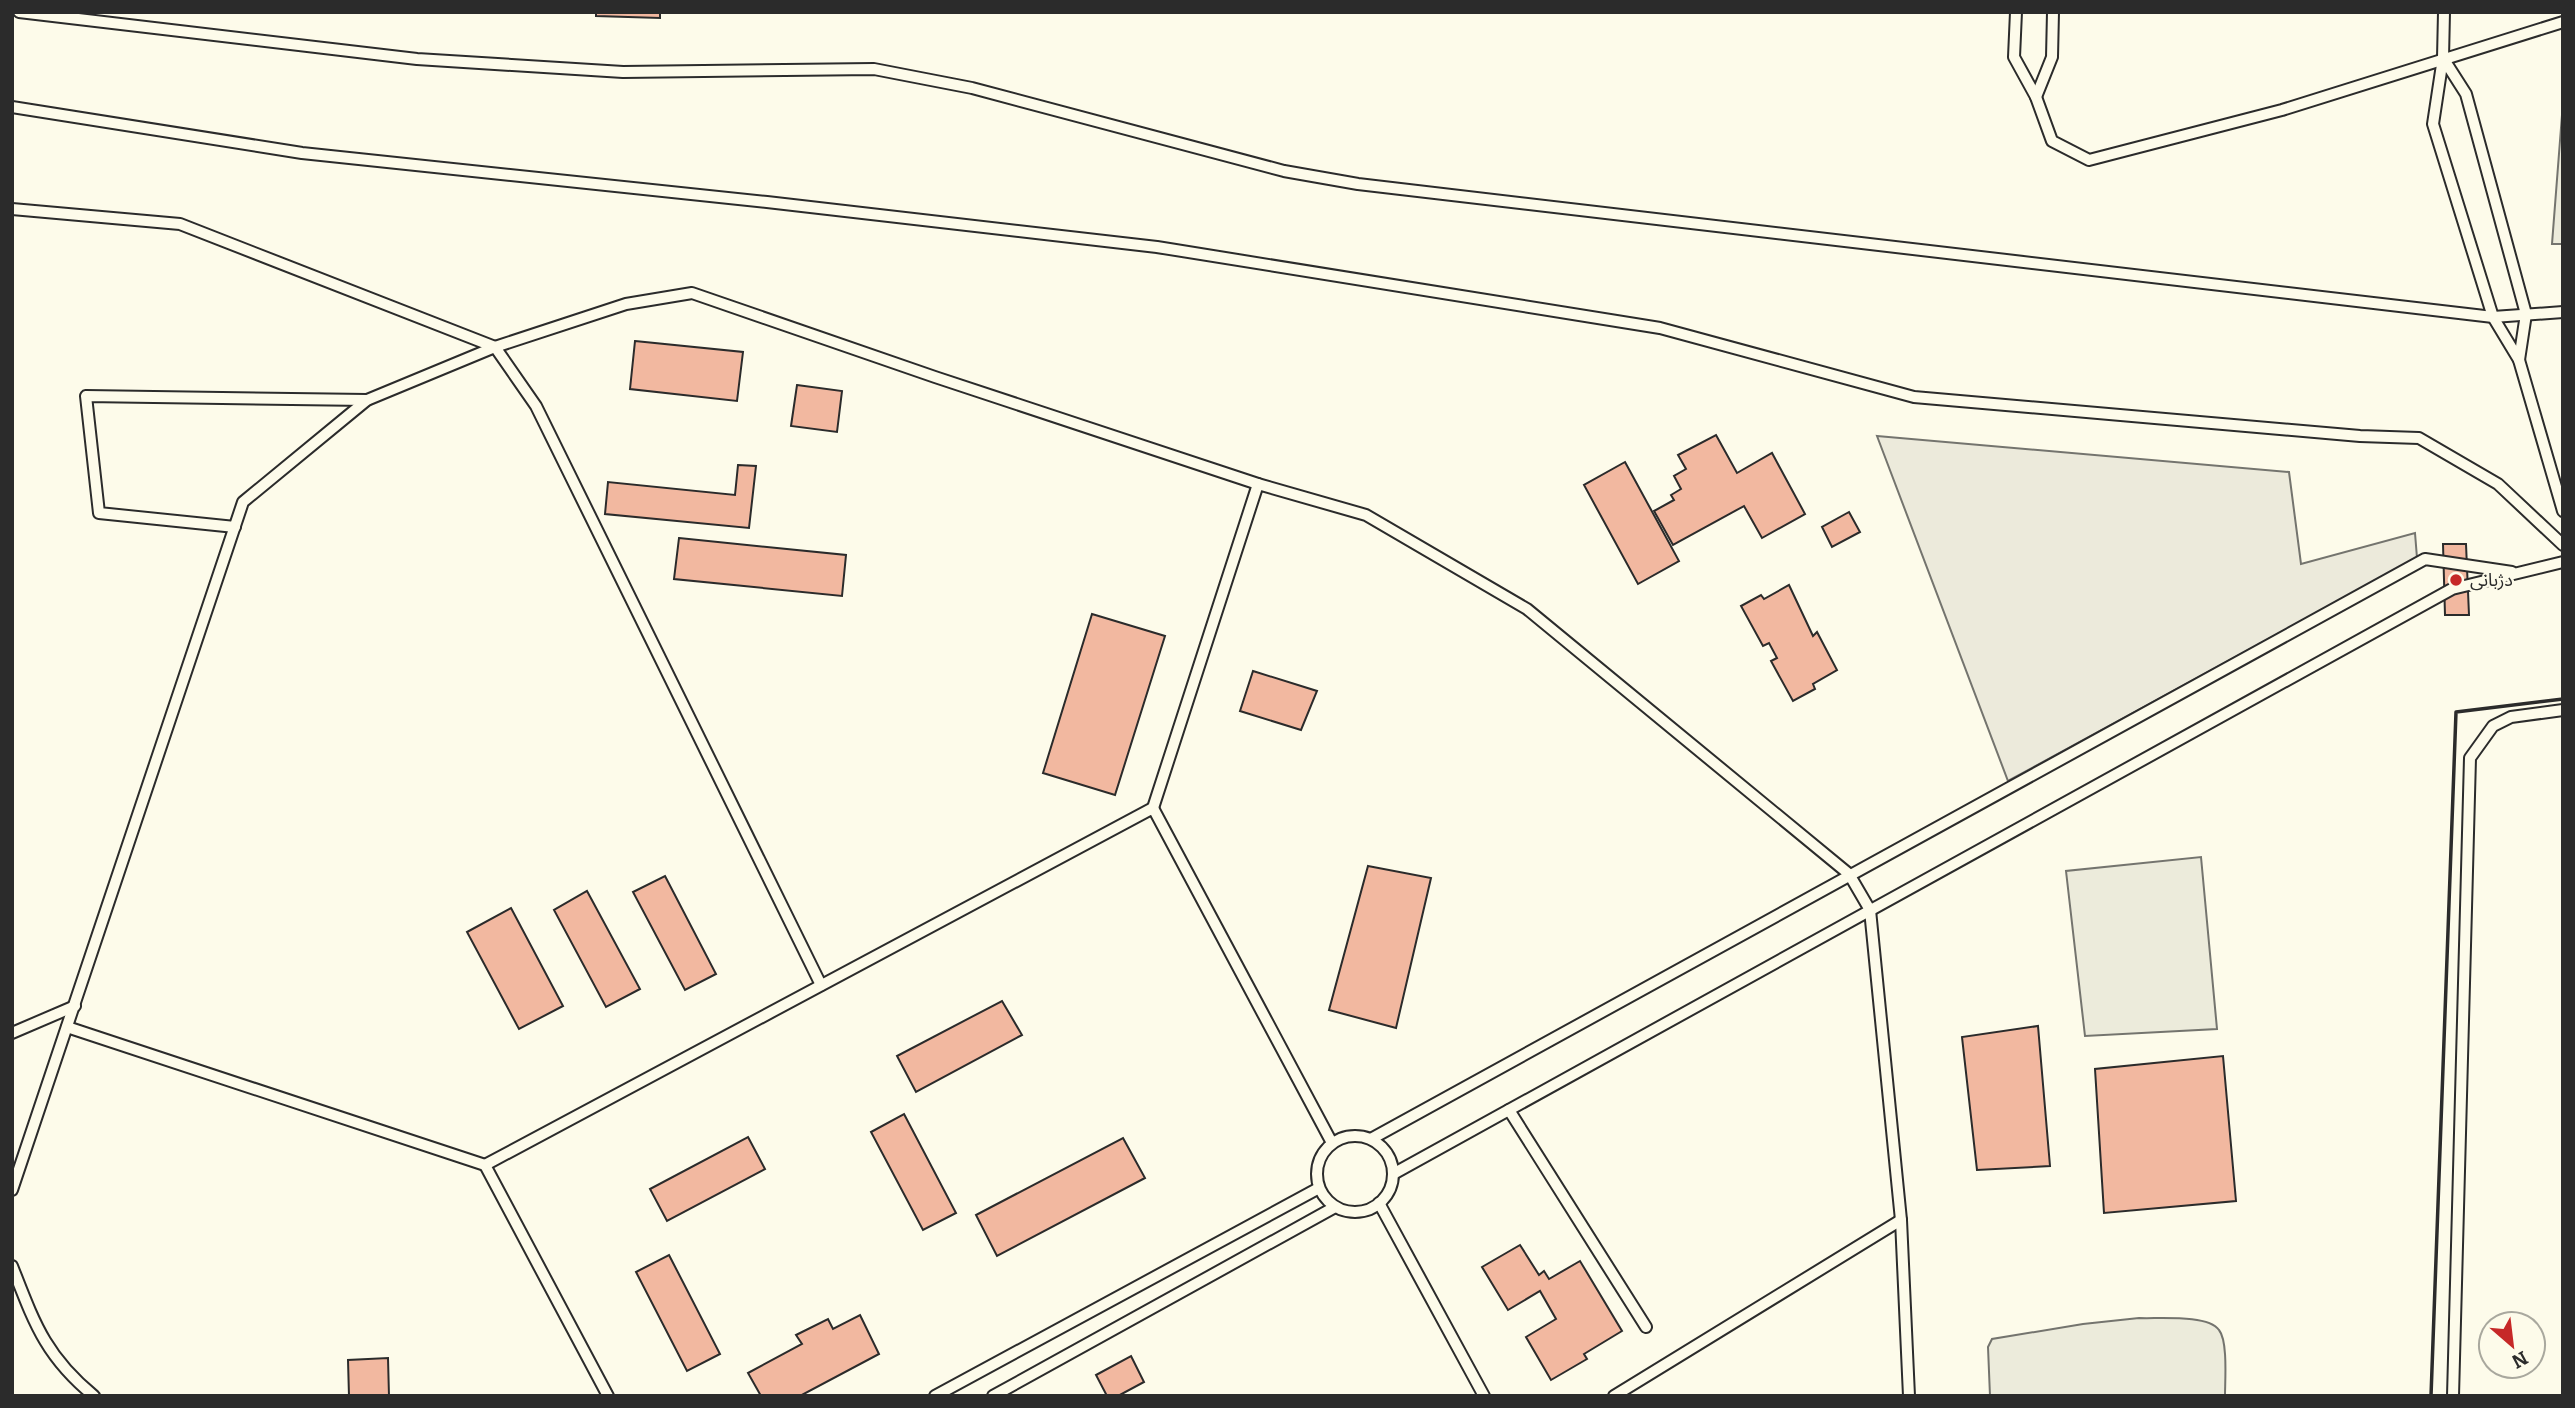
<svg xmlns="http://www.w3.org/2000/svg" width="2575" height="1408" font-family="Bitter,'Noto Sans Arabic',serif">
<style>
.green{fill:#ecebdb;stroke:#74746e;stroke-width:2}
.parking{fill:#eceadb;stroke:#74746e;stroke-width:2}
.building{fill:#f2b8a0;stroke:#2b2b2b;stroke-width:2}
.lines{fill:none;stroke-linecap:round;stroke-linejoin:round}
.service-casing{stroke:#2b2b2b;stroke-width:14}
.service{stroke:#fdfbea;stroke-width:10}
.wall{stroke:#2b2b2b;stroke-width:3.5}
.poi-dot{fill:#c62828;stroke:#fdfbea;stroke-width:2.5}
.labels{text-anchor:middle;stroke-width:5;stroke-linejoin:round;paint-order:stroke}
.poi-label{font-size:18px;fill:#2b2b2b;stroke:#fdfbea;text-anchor:start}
</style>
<rect width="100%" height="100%" fill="#fdfbea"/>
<!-- green -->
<g class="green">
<polygon points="2563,102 2563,244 2552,244"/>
<polygon points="2201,857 2217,1029 2085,1036 2066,871"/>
<path d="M2139,1318c18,1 69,-4 80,12 9,11 6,51 6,66h-235l-2,-49 4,-8 91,-15z"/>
</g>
<!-- parking -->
<polygon class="parking" points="1877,436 2289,472 2301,564 2415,533 2417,558 2008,781"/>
<!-- building -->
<g class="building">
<polygon points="596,12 660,12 660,18 596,16"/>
<polygon points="635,341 743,352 737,401 630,389"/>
<polygon points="797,385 842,391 837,432 791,426"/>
<polygon points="1716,435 1737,473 1772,453 1805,514 1762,538 1744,506 1673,545 1654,511 1674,500 1671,495 1681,489 1674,476 1686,469 1678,455"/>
<polygon points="1625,462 1679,561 1638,584 1584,485"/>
<polygon points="738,465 756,466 749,528 605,514 608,482 735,495"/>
<polygon points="1849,512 1860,532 1832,547 1822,527"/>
<polygon points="679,538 846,555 842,596 674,579"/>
<polygon points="2443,544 2466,544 2469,615 2445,615"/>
<polygon points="1789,585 1813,636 1817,632 1837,670 1813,684 1815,689 1793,701 1771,661 1777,658 1769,643 1763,646 1741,606 1761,595 1764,599"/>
<polygon points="1092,614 1165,636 1115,795 1043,773"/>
<polygon points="1253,671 1317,691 1301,730 1240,711"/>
<polygon points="1368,866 1431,878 1396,1028 1329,1010"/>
<polygon points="665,876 716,974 685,990 633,892"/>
<polygon points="587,891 640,989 606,1007 554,910"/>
<polygon points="511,908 563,1006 519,1029 467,932"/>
<polygon points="1002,1001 1022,1035 916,1092 897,1056"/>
<polygon points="2038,1026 2050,1166 1977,1170 1962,1037"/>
<polygon points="2223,1056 2236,1201 2104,1213 2095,1069"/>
<polygon points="904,1114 956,1213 923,1230 871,1132"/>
<polygon points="748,1137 765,1169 667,1221 650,1189"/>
<polygon points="1123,1138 1145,1178 997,1256 976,1215"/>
<polygon points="1520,1245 1539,1275 1544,1271 1549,1279 1580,1261 1622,1331 1584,1354 1587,1359 1551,1380 1526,1337 1556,1319 1540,1291 1508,1310 1482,1267"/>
<polygon points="669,1255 720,1354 687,1371 636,1272"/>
<polygon points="860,1315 879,1354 800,1396 761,1396 748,1373 802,1344 796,1335 828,1319 833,1329"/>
<polygon points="1131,1356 1144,1382 1118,1396 1107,1396 1096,1375"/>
<polygon points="388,1358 389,1396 349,1396 348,1360"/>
</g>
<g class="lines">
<defs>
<g id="service">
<polyline points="19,12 417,59 623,72 874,69 972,88 1284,171 1358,184 2493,317 2563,312"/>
<polyline points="2016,12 2014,57 2036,97 2052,141 2089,160 2282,110 2563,22"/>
<polyline points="2444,12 2443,58 2433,124 2493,317 2519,360 2563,511"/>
<polyline points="2443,58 2466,94 2526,314 2519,360"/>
<polyline points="2036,97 2052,57 2053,12"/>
<polyline points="12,107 302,153 767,202 1157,247 1660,328 1914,397 2360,436 2419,438 2498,484 2563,545"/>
<polyline points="12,209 180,224 495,347"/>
<polyline points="235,527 99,513 86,396 367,400"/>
<polyline points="1153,808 1258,484 1366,515 1527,609 1849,874 1870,910 1901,1220 1909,1396"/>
<polyline points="821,985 536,406 495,347 626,304 692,293 935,377 1258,484"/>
<polyline points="67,1027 485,1165"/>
<polyline points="12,1033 75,1006"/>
<polyline points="1509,1110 1646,1327"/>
<circle cx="1355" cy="1174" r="38"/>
<polyline points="1371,1139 2425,559 2512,572"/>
<polyline points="1393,1174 2452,589 2563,562"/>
<polyline points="12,1190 243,502 367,400 495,347"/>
<polyline points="1379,1203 1484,1396"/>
<path d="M12,1266c22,56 33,90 82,130"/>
<polyline points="608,1396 485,1165 1153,808 1332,1143"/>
<polyline points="935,1396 1319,1188"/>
<polyline points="993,1396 1335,1207"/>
<polyline points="1614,1396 1901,1220"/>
<polyline points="2453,1396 2470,758 2493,726 2511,717 2563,710"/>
</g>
</defs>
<!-- service casing -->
<use href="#service" class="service-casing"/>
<!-- service -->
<use href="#service" class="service"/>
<!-- wall -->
<polyline class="wall" points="2431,1396 2456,712 2563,699"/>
</g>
<!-- markers -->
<circle class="poi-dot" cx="2456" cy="580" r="7"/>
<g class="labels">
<!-- poi labels -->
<g class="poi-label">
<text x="2470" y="586">دژبانی</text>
</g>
</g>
<!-- border -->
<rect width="2575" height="1408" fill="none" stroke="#2b2b2b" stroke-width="28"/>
<!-- north arrow -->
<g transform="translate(2512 1345) rotate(152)"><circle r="33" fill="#fdfbea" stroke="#a9a89e" stroke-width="2"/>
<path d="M0-5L12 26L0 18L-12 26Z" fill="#c62828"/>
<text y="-10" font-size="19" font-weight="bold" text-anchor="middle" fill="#2b2b2b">N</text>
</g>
</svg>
